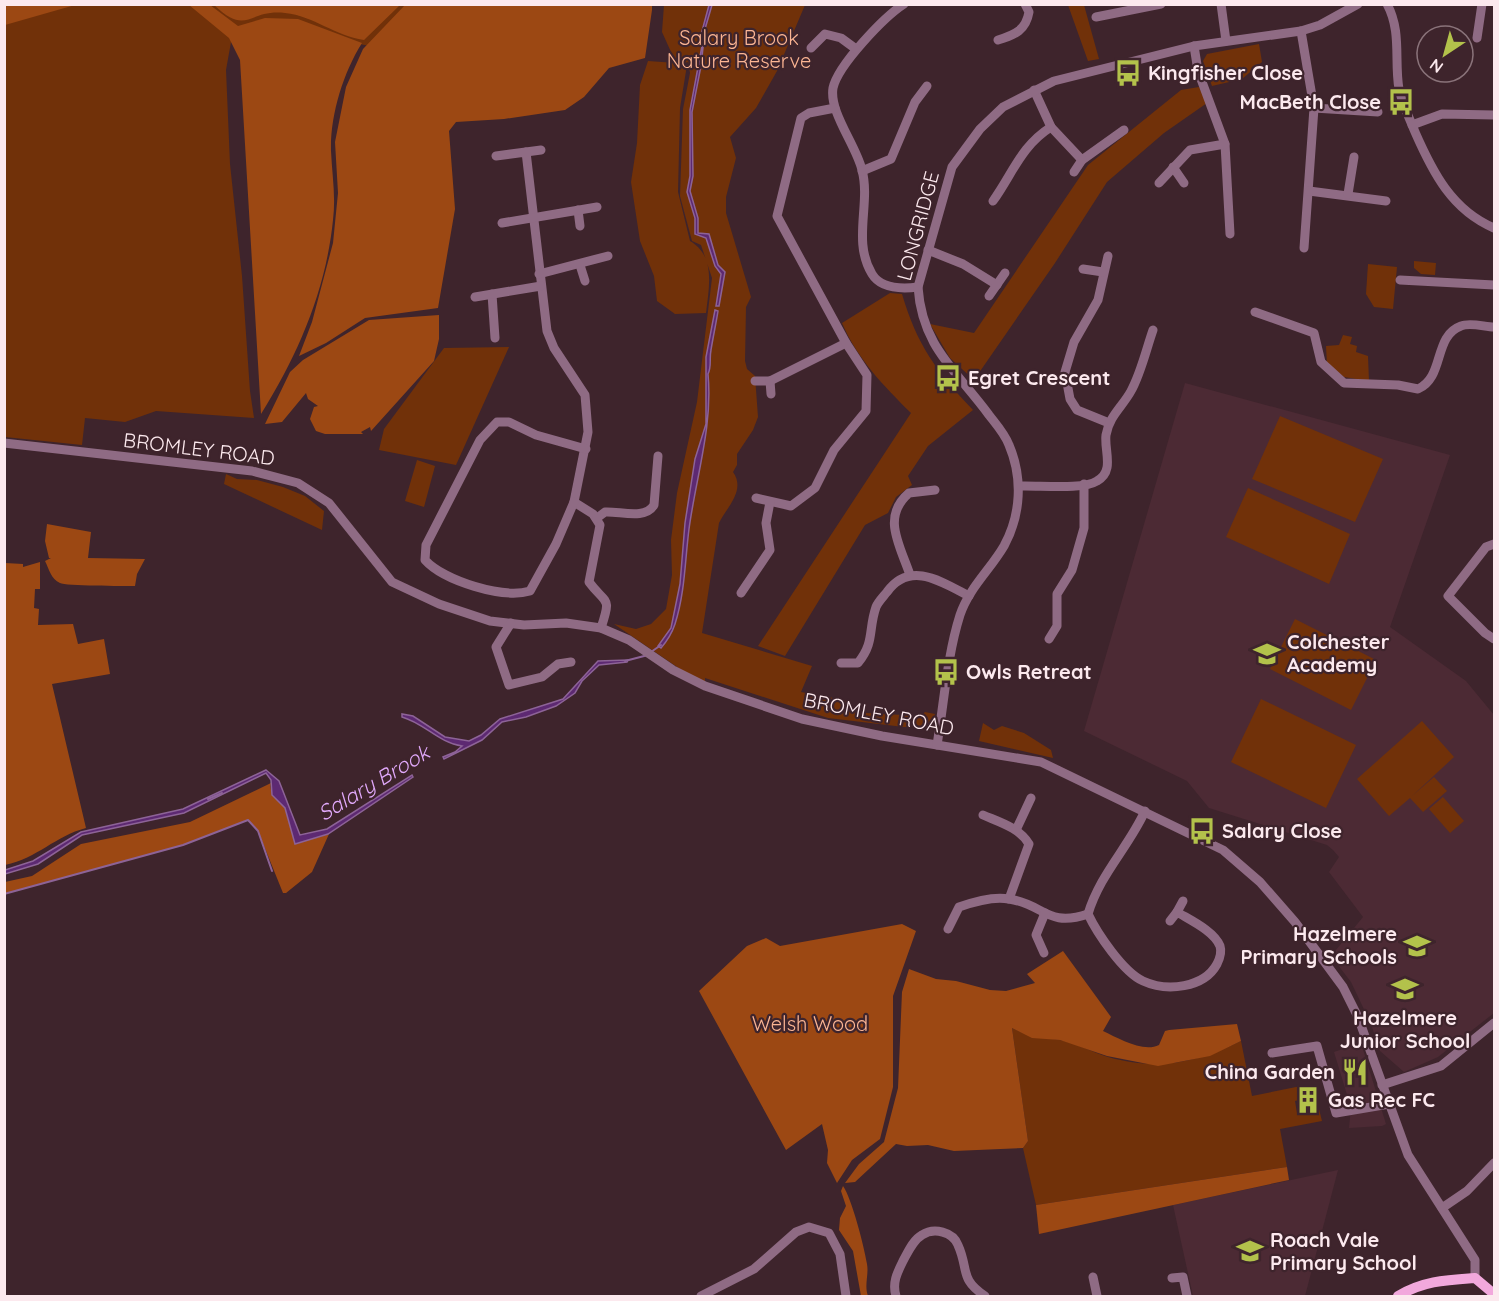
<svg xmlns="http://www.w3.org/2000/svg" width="1499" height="1301" font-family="Quicksand,sans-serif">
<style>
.built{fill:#4c2a34}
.green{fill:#713109}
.forest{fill:#9c4813}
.water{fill:#5d2972;stroke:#8d6397;stroke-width:1.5}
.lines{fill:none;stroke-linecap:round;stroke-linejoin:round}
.stream{stroke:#8d6397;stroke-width:2}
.minor{stroke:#8f6b84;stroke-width:9}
.major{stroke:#f2a8dc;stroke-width:10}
.labels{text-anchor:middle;stroke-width:4.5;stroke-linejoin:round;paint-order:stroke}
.park-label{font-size:20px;fill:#fcb593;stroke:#3e242c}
.poi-label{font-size:20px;font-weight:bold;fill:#fce9ee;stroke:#3e242c;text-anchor:start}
.street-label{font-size:20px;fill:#fce9ee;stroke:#3e242c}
.water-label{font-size:21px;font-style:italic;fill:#e1a9fb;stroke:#3e242c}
</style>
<rect width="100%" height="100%" fill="#3e242c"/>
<!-- built -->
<g class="built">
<polygon points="1185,383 1450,455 1390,627 1466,681 1494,715 1494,1013 1438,1057 1404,1072 1380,1051 1371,1024 1351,982 1331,956 1363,917 1329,872 1339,857 1333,850 1327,845 1209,808 1187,781 1084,731"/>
<polygon points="1361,1043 1386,1124 1382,1126 1349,1128 1351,1108 1334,1052"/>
<polygon points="1338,1170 1305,1296 1193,1296 1173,1205"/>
</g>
<!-- green -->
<g class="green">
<polygon points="5,5 413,5 369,46 333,38 233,31 226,70 230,164 242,276 250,391 254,418 156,411 125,422 85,418 82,445 5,437"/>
<path d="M664,5h141l-28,66 -21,37 -26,29 6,21 -10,39v16l25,84 -5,10 -1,54 2,8 8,7 3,41 -5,13 -16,24v11l-4,7c13,18 -6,35 -14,51l-17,110 110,33 -11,26 43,8 12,9 11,4 54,3 4,-4 10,2 -5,13h-26l-76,-9 -123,-40v8l-91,-62 22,5 15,-5 15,-15 6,-34 -1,-35 6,-47 20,-91 15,-124 -11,-33 -9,-4 -12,-45 3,-87 7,-36 -2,-11 -7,2 6,1 -7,43 -2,84 12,49c26,15 19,46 16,72l-31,1 -18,-13 -3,-25 -14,-35 -9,-59 6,-39 3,-58 8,-24 28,2 -14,-31z"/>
<polygon points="1068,5 1084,5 1099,59 1088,61"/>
<polygon points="1259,44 1262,62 1242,79 1212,86 1203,61 1207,54"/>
<polygon points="1199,87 1207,103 1164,133 1107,182 1055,263 974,380 950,358 930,324 974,333 1088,165 1181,90"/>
<polygon points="1414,261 1436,263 1435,275 1421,274 1414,268"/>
<polygon points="1368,264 1397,267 1393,309 1374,307 1366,294"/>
<path d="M890,293l12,1c15,51 34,77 71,116l-45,36 -20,30 4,9 -16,12 -8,16 -23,12 -80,131 -27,-10 153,-233c-27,-27 -53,-53 -69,-90z"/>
<polygon points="1343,335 1352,337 1350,344 1357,346 1356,352 1368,356 1369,381 1344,377 1327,364 1326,346 1339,345"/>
<polygon points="509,347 456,465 379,450 384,429 444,348"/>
<polygon points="1280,416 1383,459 1355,522 1252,479"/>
<polygon points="417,460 435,466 424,507 405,501"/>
<polygon points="226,474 237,479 257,480 283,487 305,496 324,511 322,530 224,484"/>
<polygon points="1248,488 1350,534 1329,584 1226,537"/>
<polygon points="1295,619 1376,660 1351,710 1270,669"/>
<polygon points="1261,699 1356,745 1326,808 1231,762"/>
<polygon points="1422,721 1454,757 1412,796 1434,777 1447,791 1423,812 1410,798 1389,816 1357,779"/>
<polygon points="983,723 994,730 1002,726 1024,733 1051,750 1053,758 979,741"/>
<polygon points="1443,797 1464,821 1450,833 1429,809"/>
<path d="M1012,1028c22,11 26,8 48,12 16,3 32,12 48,17 50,14 87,6 133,-16l11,55 49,-10 2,13 -8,2 2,12 22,-4 3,12 -42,8 7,38 -251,38 -13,-57 5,-7z"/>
</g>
<!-- forest -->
<g class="forest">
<polygon points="5,4 75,4 75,5 5,25"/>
<path d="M189,5h21l28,21 27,-8 33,1 64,24c-19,30 -32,73 -31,108 1,23 5,45 2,69 -7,70 -35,135 -72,194l-21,-354 -11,-22z"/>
<path d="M214,5h186l-36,35c-29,-4 -50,-24 -79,-27 -38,-4 -37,24 -71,-8z"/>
<polygon points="405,5 652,4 652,10 645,58 609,68 584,97 565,110 504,119 456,122 449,131 455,209 438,308 365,318 326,343 299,356 312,322 333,243 338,193 335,142 346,87 363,49"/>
<polygon points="439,315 439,339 434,361 371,431 370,427 361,432 363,434 325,434 316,431 310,419 314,407 318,406 308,399 306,393 282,422 265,424 290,372 303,360 369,320"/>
<path d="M47,524l44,8 -3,26 57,1 -8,15 -2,12c-11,0 -70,0 -75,-3 -9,-4 -11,-14 -15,-22l6,-3h-2l-4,-17z"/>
<path d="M40,562v27h-5l-1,19 5,1 -1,16 35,-1 5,20 26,-5 6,35 -58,10 34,144c-31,8 -48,30 -81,37v-302l18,1v3z"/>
<path d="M271,783c-3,12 8,15 13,23 7,11 8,26 11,38l34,-10 -17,38 -26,21h-3l-25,-62 -11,-11 -64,25 -178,49v-12l27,-6 49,-32 109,-22z"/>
<polygon points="902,924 916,931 893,996 893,1087 880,1139 852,1160 837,1183 827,1163 828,1150 822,1124 786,1150 699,991 747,946 766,938 780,946"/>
<path d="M1063,951l48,66 -8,14c15,7 40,22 56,14l6,-14 4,-1 68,-6 4,17 -31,15 -52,10 -51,-10 -47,-16 -28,-2 -20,-10 16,113 -5,7 -69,3 -26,-6 -21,1 -11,-2 -41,38 -10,1 14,-19 25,-22 14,-54 4,-96 7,-23 27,10 20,2 34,9 16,1 29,-8 -8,-9z"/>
<polygon points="1287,1167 1289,1180 1039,1234 1036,1205"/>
<path d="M843,1186c9,13 21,60 24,78 2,11 -3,21 1,32h-7l-8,-45 -14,-21 1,-12 6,-12 -5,-15z"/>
</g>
<!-- water -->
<g class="water">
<polygon points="709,5 712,5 705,29 701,66 692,112 693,176 690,191 698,218 698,233 709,234 718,265 725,272 719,306 716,306 721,274 715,266 706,238 695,234 695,218 687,192 690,176 690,110 702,46 702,31"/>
<path d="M715,310l3,1c-2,13 -5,26 -7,39 -2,9 1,16 -3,24 5,52 -12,103 -19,155 -4,31 -4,64 -14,95 -3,9 -8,17 -14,24l-3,-2 13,-18 9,-44 5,-61 10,-64 11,-35v-67z"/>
<path d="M628,660l-1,2 -28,3 -17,16 -7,12 -19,13 -30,11 -24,5 -20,18 -38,19 -1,-2 12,-5 7,-6c-23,-3 -38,-23 -60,-29v-3l11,2 32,21 24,4 12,-6 19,-16 63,-20 35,-38z"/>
<polygon points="266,770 279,781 300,835 327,829 412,775 413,777 328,834 295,844 285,808 272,795 271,780 266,773 184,813 82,835 38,864 5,874 5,870 33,861 81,832 183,809"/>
</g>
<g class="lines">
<!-- stream -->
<g class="stream">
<polyline points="651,652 661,645"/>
<polyline points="625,661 648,655"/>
<polyline points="208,799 222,793"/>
<polyline points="4,894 183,845 248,820 258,831 272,871"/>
</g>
<!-- minor -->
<g class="minor">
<path d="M904,4c-20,13 -66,61 -71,84 -4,24 23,57 29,82 9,34 -10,71 10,104 9,15 30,15 46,13"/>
<polyline points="1221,4 1226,41"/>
<path d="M1387,4c15,28 7,56 12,85 3,15 11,30 16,43 18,41 37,78 79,96"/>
<polyline points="1096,17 1161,4"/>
<polyline points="1301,31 1314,108 1304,248"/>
<polyline points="1477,38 1482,4"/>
<path d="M998,40c17,-5 28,-10 31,-28l-4,-8"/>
<polyline points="1194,46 1198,71 1225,144 1230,234"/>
<polyline points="811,48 825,34 841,38 856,49"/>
<polyline points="1034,90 1051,127 1082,160 1124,130"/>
<polyline points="1314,108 1378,112"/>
<polyline points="1412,125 1442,114 1494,115"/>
<polyline points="526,152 541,150"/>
<path d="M496,156l30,-4 21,179 7,17 31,47 3,37 -14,70 19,12 7,11 -11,57c17,23 23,13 12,46"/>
<polyline points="1173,167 1184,183"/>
<polyline points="862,171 891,159 915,102 927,86"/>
<polyline points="1074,172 1082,160"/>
<polyline points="1159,183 1190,150 1225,144"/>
<polyline points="1309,191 1386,201"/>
<polyline points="1348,194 1354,157"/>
<path d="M993,201c20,-28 28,-55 58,-74"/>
<polyline points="578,210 580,226"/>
<polyline points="502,223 597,207"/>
<polyline points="928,250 963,264 997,285"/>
<polyline points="1108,256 1098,300 1074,342 1065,372 1070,399 1077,410 1109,423"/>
<polyline points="580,265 585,281"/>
<polyline points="1083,269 1103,272"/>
<polyline points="539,274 608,256"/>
<polyline points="1400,280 1494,285"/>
<polyline points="492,294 495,338"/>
<polyline points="989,296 1005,273"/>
<polyline points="475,297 541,286"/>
<path d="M1255,312l59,21 7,29 23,21 54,2 20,4c27,-12 15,-53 43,-63 9,-4 24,1 33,1"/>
<polyline points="755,381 770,381 771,394"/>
<polyline points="770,381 846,343"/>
<polyline points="4,443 252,471 298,483 329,503 392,582 439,604 490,621 524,625 566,623 601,628 629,640 673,670 705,686 802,719 882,736 1041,762 1223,850 1260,882 1295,922 1343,987 1358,1017 1408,1155 1475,1260 1475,1278"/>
<path d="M1019,486c19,-1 64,4 78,-5 18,-10 7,-30 9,-46 3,-19 17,-29 25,-44 10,-18 15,-41 22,-61"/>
<polyline points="756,498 791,506 815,488 834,450 866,411 867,375 846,343 777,216 801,118 809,113 835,108"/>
<path d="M574,502l-18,42 -26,47c-27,8 -86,-10 -105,-31l1,-15 54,-105 17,-18h12l27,13 50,14"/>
<path d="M597,518l8,-6c15,-1 40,8 49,-7l4,-49"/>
<polyline points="1494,544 1486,547 1448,596 1485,633 1494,639"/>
<path d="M910,575c-10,-30 -29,-58 -1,-82l26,-3"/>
<polyline points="741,593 770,550 766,523 770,502"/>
<polyline points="511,623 496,647 509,685 542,677 558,664 571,662"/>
<polyline points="1049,639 1057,626 1057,594 1072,570 1084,528 1084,484"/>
<path d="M841,663h17c17,-21 10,-33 18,-56 2,-5 7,-10 11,-15 23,-32 55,-10 82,4"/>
<path d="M937,745c7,-42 10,-89 23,-130 9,-27 30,-45 44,-69 17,-31 19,-68 5,-101 -4,-11 -13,-21 -20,-30 -33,-45 -67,-68 -71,-128l34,-120 28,-38 23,-22 51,-26 140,-35 107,-15 19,-6 38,-21"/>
<path d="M1145,811c-17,37 -45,63 -57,103 9,19 35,58 55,67 24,11 61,7 74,-17 3,-6 5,-12 3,-18 -6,-15 -30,-26 -43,-34l-7,9"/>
<path d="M983,815c16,7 37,13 46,29l-20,55"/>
<polyline points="1016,830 1031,798"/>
<polyline points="1177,912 1183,901"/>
<path d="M948,929l11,-22c14,-5 35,-11 50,-8 35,5 38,29 79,15"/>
<polyline points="1044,953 1036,935 1045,913"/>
<polyline points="1272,1053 1317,1046 1336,1113 1389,1104"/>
<polyline points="1382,1085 1441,1066 1494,1023"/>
<polyline points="1442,1208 1467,1191 1494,1163"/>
<polyline points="1093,1277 1097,1296"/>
<polyline points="1172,1278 1183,1277 1187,1296"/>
<polyline points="701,1296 754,1269 796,1232 809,1227 829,1233 840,1254 846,1296"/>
<path d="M896,1296c-4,-13 1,-23 7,-35 5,-9 10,-21 19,-26 12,-8 31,-3 36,10 11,24 1,34 27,51"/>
</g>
<!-- major -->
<path class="major" d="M1398,1296c25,-15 48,-16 77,-18l19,16"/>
</g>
<!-- icons -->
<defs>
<symbol id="bus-bare" viewBox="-9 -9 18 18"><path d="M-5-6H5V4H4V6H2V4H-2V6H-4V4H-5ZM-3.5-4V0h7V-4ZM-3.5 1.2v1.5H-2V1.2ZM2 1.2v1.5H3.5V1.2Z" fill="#b3c24b" stroke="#3e242c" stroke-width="2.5" paint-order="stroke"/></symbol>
<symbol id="school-bare" viewBox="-9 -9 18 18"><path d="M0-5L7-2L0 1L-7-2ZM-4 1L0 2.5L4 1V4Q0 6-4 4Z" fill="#b3c24b" stroke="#3e242c" stroke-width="2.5" paint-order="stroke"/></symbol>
<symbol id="restaurant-bare" viewBox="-9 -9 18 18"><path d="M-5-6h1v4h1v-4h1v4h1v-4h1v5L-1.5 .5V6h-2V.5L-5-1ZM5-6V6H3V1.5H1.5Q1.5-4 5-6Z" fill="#b3c24b" stroke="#3e242c" stroke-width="2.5" paint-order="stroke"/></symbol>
<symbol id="building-bare" viewBox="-9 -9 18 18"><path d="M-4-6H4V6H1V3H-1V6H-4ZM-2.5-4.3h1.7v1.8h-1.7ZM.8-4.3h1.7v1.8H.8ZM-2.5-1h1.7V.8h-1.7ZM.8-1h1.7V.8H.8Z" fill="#b3c24b" stroke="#3e242c" stroke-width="2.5" paint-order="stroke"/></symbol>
</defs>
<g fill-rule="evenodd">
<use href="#bus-bare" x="1109" y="54" width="38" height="38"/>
<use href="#bus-bare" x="1382" y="83" width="38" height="38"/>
<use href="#bus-bare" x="929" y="359" width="38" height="38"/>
<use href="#school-bare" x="1248" y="635" width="38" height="38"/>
<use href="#bus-bare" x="927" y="653" width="38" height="38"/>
<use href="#bus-bare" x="1183" y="812" width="38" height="38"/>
<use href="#school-bare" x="1398" y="927" width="38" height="38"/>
<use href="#school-bare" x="1386" y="970" width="38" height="38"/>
<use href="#restaurant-bare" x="1336" y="1053" width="38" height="38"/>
<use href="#building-bare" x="1289" y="1081" width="38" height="38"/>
<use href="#school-bare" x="1231" y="1232" width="38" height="38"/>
</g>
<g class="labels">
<!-- park labels -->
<g class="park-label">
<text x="739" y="45">Salary Brook<tspan x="739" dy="23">Nature Reserve</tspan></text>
<text x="810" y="1031">Welsh Wood</text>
</g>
<!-- poi labels -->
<g class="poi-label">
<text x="1148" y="80">Kingfisher Close</text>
<text x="1381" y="109" text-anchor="end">MacBeth Close</text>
<text x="968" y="385">Egret Crescent</text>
<text x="1287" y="649">Colchester<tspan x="1287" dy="23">Academy</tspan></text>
<text x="966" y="679">Owls Retreat</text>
<text x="1222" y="838">Salary Close</text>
<text x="1397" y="941" text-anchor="end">Hazelmere<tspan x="1397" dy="23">Primary Schools</tspan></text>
<text x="1405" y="1025" text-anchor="middle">Hazelmere<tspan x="1405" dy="23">Junior School</tspan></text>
<text x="1335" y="1079" text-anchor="end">China Garden</text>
<text x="1328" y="1107">Gas Rec FC</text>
<text x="1270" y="1247">Roach Vale<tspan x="1270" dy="23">Primary School</tspan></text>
</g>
<!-- street labels -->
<g class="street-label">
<text transform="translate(918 226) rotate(-75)" y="7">LONGRIDGE</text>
<text transform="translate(199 449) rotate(7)" y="7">BROMLEY ROAD</text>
<text transform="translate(879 714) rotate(11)" y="7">BROMLEY ROAD</text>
</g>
<!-- water labels -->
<g class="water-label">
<text transform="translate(374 783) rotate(-31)" y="7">Salary Brook</text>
</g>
</g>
<!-- border -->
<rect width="1499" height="1301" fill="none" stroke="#fce9ee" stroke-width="12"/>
<!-- north arrow -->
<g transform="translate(1445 54) rotate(216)"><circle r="28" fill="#3e242c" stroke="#8a737a" stroke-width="1.5"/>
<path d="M0-4.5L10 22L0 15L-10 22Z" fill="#b3c24b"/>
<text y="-9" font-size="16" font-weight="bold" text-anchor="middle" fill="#fce9ee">N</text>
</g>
</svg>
